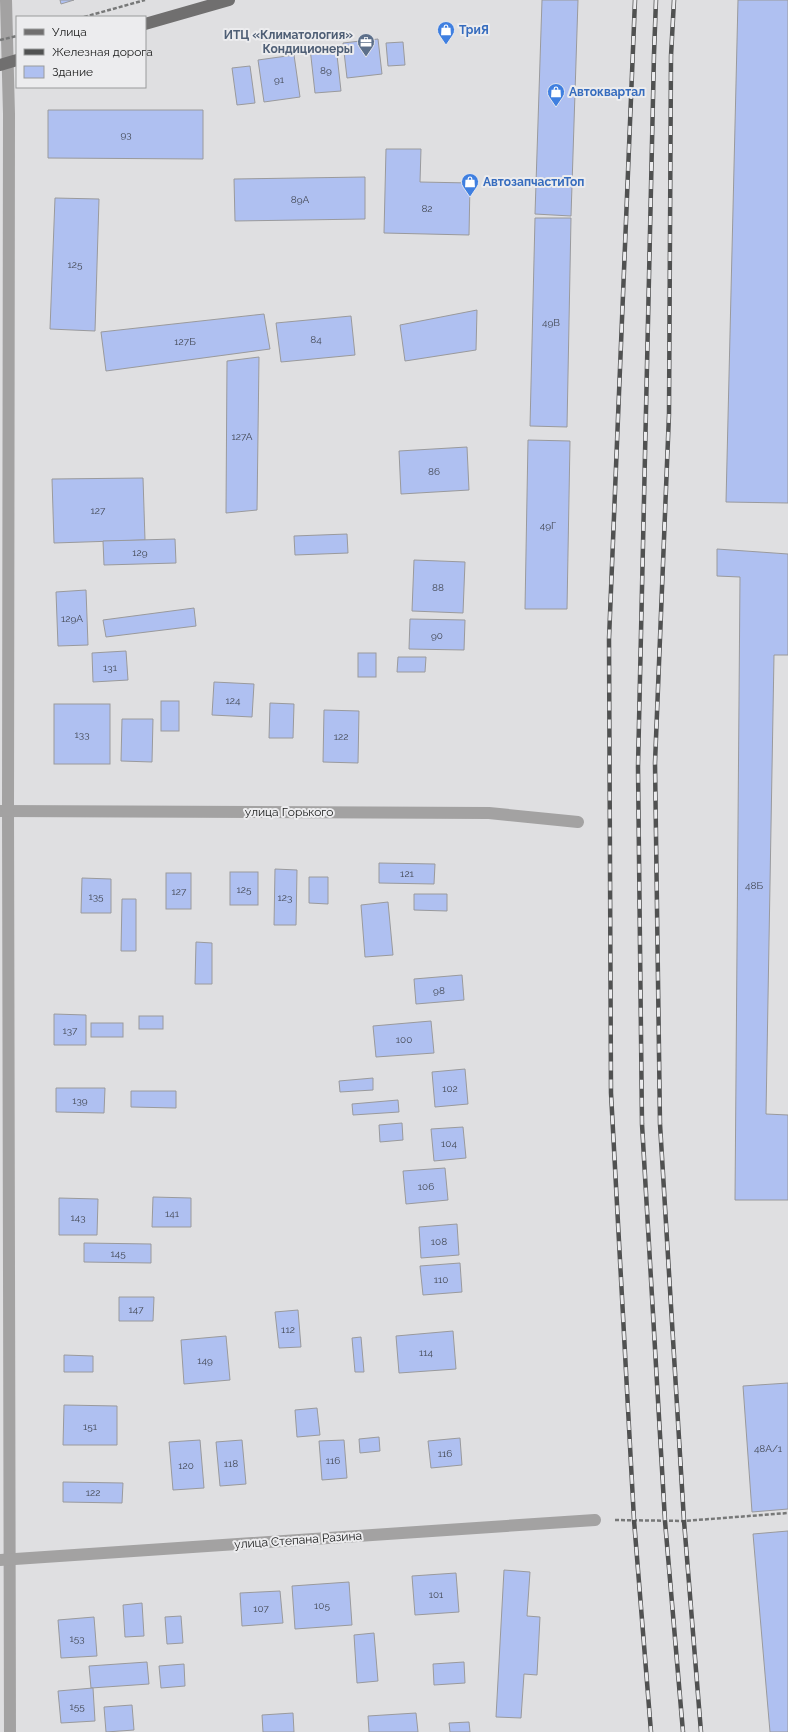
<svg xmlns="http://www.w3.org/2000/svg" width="788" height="1732" font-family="Raleway,sans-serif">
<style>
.building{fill:#afc0f1;stroke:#9a9a9c}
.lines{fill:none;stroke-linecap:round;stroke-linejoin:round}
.path{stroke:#777878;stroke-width:2.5;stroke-dasharray:4 2;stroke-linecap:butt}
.minor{stroke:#a3a2a2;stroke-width:12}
.tertiary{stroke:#a3a2a2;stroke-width:12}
.primary{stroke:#706f6f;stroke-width:12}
.rail-casing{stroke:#505151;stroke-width:4.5}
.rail{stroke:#ececee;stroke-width:3;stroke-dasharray:9;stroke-linecap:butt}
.path-bridge{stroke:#777878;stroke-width:2.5;stroke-dasharray:4 2;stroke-linecap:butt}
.primary-bridge{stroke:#706f6f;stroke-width:12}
.labels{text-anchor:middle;stroke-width:4;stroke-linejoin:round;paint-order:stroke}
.number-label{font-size:10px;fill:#444955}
.shop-label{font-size:12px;font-weight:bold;fill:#366cbe;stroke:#ececee;text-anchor:start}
.service-label{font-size:12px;font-weight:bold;fill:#4e5e75;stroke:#ececee;text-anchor:end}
.street-label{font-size:12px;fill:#202121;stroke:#ececee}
</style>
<rect width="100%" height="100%" fill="#dfdfe1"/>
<!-- building -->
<g class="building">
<polygon points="60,0 74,0 61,4"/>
<polygon points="542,0 578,0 571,216 535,214"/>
<polygon points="738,0 788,0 788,503 726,502"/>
<polygon points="378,39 382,74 347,78 343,43"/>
<polygon points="403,42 405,65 388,66 386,43"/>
<polygon points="336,46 341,91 315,93 310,48"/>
<polygon points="294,55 300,97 264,102 258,60"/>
<polygon points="250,66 255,103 237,105 232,68"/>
<polygon points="48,110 203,110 203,159 48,158"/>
<polygon points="386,149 421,149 420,182 470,183 469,235 384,233"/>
<polygon points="365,177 365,219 235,221 234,179"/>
<polygon points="55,198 99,199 95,331 50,329"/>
<polygon points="535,218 571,218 567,427 530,426"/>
<polygon points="477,310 476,350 405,361 400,325"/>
<polygon points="264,314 270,349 106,371 101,332"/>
<polygon points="351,316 355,355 281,362 276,323"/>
<polygon points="259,357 257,510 226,513 227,361"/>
<polygon points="528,440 570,441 567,609 525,609"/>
<polygon points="467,447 469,490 401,494 399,451"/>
<polygon points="143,478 145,540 54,543 52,479"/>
<polygon points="347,534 348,553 295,555 294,536"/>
<polygon points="175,539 176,563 104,565 103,541"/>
<polygon points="717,549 788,554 788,655 774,655 766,1114 788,1115 788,1200 735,1200 740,577 717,576"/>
<polygon points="414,560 465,562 463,613 412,611"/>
<polygon points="86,590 88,645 58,646 56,592"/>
<polygon points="194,608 196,626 106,637 103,620"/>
<polygon points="410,619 465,620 464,650 409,649"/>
<polygon points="126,651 128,680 93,682 92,653"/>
<rect x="358" y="653" width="18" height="24"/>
<polygon points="398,657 426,657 425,672 397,672"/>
<polygon points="214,682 254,684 252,717 212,715"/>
<rect x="161" y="701" width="18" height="30"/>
<polygon points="270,703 294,704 293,738 269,738"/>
<rect x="54" y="704" width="56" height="60"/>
<polygon points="324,710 359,711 358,763 323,762"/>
<polygon points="122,719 153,719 152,762 121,761"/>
<polygon points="379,863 435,864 434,884 379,883"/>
<polygon points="275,869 297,870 296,925 274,925"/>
<rect x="230" y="872" width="28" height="33"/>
<rect x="166" y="873" width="25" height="36"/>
<polygon points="309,877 328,877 328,904 309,903"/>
<polygon points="82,878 111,879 111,913 81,913"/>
<polygon points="414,894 447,894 447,911 414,910"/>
<polygon points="122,899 136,899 136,951 121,951"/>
<polygon points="388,902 393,955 365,957 361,905"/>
<polygon points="196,942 212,943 212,984 195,984"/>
<polygon points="462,975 464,1000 416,1004 414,979"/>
<polygon points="54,1014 86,1015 86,1045 54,1045"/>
<rect x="139" y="1016" width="24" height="13"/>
<polygon points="431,1021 434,1053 376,1057 373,1026"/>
<rect x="91" y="1023" width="32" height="14"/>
<polygon points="465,1069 468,1104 435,1107 432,1072"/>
<polygon points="373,1078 373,1090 340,1092 339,1081"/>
<polygon points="56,1088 105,1088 104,1113 56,1112"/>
<polygon points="131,1091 176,1091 176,1108 131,1107"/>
<polygon points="398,1100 399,1112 353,1115 352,1104"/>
<polygon points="402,1123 403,1140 380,1142 379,1125"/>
<polygon points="463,1127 466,1158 434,1161 431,1129"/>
<polygon points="445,1168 448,1200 406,1204 403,1171"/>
<polygon points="153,1197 191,1198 191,1227 152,1227"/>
<polygon points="59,1198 98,1199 97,1235 59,1235"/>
<polygon points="457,1224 459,1255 421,1258 419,1227"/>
<polygon points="84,1243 151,1244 151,1263 84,1262"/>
<polygon points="460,1263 462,1292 423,1295 420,1266"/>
<polygon points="119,1297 154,1297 153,1321 119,1321"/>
<polygon points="298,1310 301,1347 279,1348 275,1312"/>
<polygon points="453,1331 456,1369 399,1373 396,1336"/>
<polygon points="226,1336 230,1380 184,1384 181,1340"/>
<polygon points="361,1337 364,1372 355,1372 352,1338"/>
<polygon points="64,1355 93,1356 93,1372 64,1372"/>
<polygon points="788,1383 788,1509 752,1512 743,1386"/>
<polygon points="64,1405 117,1406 117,1445 63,1445"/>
<polygon points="317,1408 320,1435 297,1437 295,1410"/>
<polygon points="379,1437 380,1451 360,1453 359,1439"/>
<polygon points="460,1438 462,1465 431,1468 428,1441"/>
<polygon points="200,1440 204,1488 173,1490 169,1442"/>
<polygon points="242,1440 246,1484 220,1486 216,1442"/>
<polygon points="344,1440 347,1478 322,1480 319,1441"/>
<polygon points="63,1482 123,1483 122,1503 63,1502"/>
<polygon points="788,1531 788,1732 770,1732 753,1534"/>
<polygon points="504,1570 530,1572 527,1616 540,1617 537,1675 524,1674 521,1718 496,1717"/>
<polygon points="456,1573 459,1612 415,1615 412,1576"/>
<polygon points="349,1582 352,1625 295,1629 292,1586"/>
<polygon points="280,1591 283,1623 242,1626 240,1593"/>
<polygon points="142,1603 144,1636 125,1637 123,1605"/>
<polygon points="181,1616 183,1643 167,1644 165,1617"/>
<polygon points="94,1617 97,1656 61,1658 58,1620"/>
<polygon points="374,1633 378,1681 357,1683 354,1635"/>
<polygon points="147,1662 149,1684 91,1688 89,1666"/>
<polygon points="464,1662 465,1683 434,1685 433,1664"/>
<polygon points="184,1664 185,1686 161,1688 159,1666"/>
<polygon points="93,1688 95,1721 61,1723 58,1691"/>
<polygon points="132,1705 134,1730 106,1732 104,1707"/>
<polygon points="293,1713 294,1732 263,1732 262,1715"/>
<polygon points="416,1713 418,1732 369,1732 368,1716"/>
<polygon points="469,1722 470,1732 450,1732 449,1723"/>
</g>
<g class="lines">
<!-- path -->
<g class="path">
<polyline points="84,17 145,0"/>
<polyline points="615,1520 684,1521 788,1513"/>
</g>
<!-- minor -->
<g class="minor">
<polyline points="0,811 489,813 578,822"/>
<polyline points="8,811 10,1732"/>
<polyline points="0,1560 595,1520"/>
</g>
<!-- tertiary -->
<polyline class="tertiary" points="6,0 9,114 8,811"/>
<!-- primary -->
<polyline class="primary" points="145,24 229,0"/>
<defs>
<g id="rail">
<polyline points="635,0 609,639 611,1093 634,1520 651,1732"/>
<polyline points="656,0 654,54 638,767 642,1124 665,1521 683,1732"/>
<polyline points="674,0 671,56 669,414 655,763 660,1124 684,1521 701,1732"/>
</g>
</defs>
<!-- rail casing -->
<use href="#rail" class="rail-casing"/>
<!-- rail -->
<use href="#rail" class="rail"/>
<!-- path-bridge -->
<polyline class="path-bridge" points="0,40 17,36"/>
<!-- primary-bridge -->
<polyline class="primary-bridge" points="0,65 17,60"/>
</g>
<!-- icons -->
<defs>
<symbol id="shop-pin" viewBox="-11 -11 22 30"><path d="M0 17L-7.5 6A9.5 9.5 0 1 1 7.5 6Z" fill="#3f7fe0" stroke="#ececee"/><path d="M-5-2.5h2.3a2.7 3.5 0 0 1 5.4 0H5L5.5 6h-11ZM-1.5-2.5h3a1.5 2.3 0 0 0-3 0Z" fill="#fff"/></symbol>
<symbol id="office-pin" viewBox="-11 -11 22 30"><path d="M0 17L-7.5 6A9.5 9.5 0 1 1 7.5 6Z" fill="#5c6f8a" stroke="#ececee"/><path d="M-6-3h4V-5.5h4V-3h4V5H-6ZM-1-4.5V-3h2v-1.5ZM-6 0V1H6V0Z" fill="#fff"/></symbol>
</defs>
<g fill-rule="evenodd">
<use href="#shop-pin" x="436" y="20" width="20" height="27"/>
<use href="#office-pin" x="356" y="32" width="20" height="27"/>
<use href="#shop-pin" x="546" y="82" width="20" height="27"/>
<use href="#shop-pin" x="460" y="172" width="20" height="27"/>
</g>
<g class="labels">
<!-- number labels -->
<g class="number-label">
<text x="326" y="74">89</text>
<text x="279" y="83">91</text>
<text x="126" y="138">93</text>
<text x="300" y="203">89А</text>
<text x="427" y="212">82</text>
<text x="75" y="268">125</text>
<text x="551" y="326">49В</text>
<text x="316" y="343">84</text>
<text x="185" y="345">127Б</text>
<text x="242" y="440">127А</text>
<text x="434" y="475">86</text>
<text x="98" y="514">127</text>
<text x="548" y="529">49Г</text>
<text x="140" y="556">129</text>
<text x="438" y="591">88</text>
<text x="72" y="622">129А</text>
<text x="437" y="639">90</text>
<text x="110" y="671">131</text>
<text x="233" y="704">124</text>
<text x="82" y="738">133</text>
<text x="341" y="740">122</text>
<text x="407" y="877">121</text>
<text x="754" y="889">48Б</text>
<text x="244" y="893">125</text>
<text x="179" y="895">127</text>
<text x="96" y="900">135</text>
<text x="285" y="901">123</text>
<text x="439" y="994">98</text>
<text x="70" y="1034">137</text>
<text x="404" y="1043">100</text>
<text x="450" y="1092">102</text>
<text x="80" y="1104">139</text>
<text x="449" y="1147">104</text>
<text x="426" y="1190">106</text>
<text x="172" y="1217">141</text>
<text x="78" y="1221">143</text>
<text x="439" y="1245">108</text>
<text x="118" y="1257">145</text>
<text x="441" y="1283">110</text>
<text x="136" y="1313">147</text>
<text x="288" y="1333">112</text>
<text x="426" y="1356">114</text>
<text x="205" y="1364">149</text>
<text x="90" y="1430">151</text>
<text x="768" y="1452">48А/1</text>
<text x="445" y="1457">116</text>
<text x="333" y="1464">116</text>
<text x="231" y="1467">118</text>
<text x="186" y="1469">120</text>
<text x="93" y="1496">122</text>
<text x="436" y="1598">101</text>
<text x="322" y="1609">105</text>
<text x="261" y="1612">107</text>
<text x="77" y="1642">153</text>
<text x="77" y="1710">155</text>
</g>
<!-- shop labels -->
<g class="shop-label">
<text x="459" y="34">ТриЯ</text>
<text x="569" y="96">Автоквартал</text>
<text x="483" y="186">АвтозапчастиТоп</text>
</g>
<!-- service labels -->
<g class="service-label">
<text x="353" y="39">ИТЦ «Климатология»<tspan x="353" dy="14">Кондиционеры</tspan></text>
</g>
<!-- street labels -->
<g class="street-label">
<text x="289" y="816">улица Горького</text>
<text transform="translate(298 1540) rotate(-4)" y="4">улица Степана Разина</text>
</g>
</g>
<!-- legend -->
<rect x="16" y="16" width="130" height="72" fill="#ececee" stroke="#9a9b9c"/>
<rect x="24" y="29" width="20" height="6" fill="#706f6f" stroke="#9a9b9c"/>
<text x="52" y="36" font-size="12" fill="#202121">Улица</text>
<rect x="24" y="49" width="20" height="6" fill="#505151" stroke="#9a9b9c"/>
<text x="52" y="56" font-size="12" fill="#202121">Железная дорога</text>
<rect x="24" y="66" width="20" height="12" fill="#afc0f1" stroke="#9a9b9c"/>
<text x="52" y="76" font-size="12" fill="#202121">Здание</text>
</svg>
